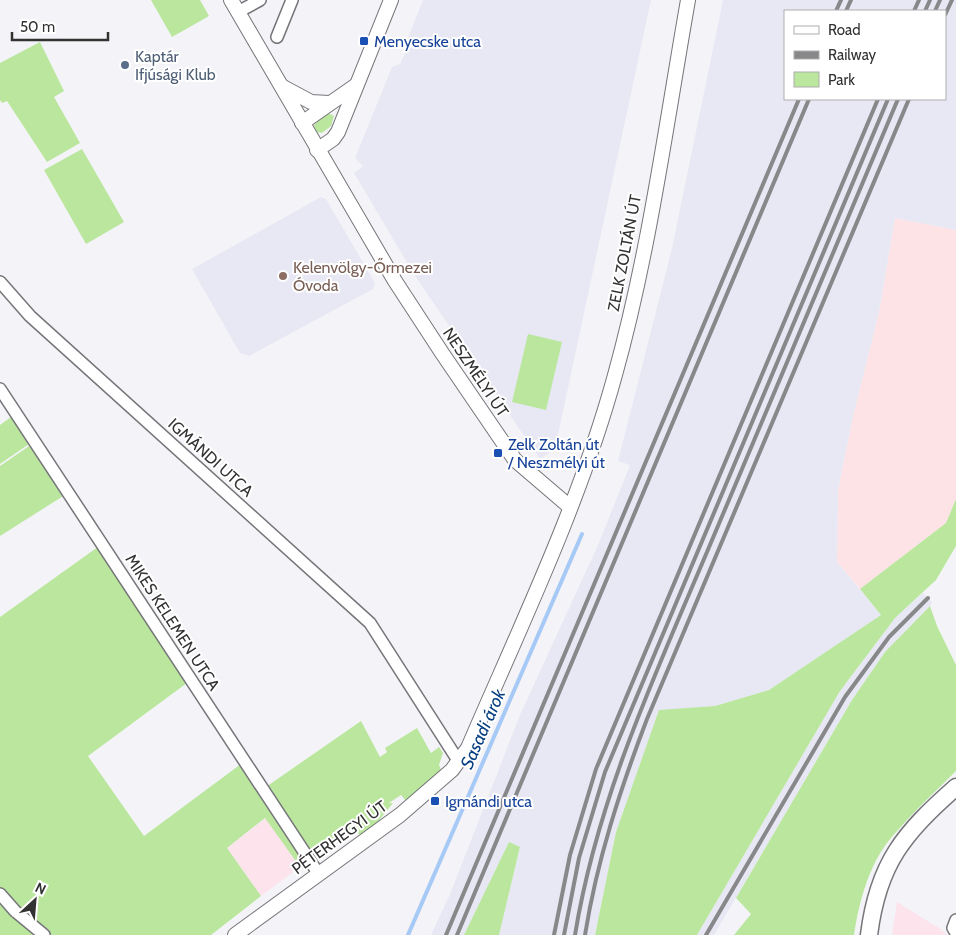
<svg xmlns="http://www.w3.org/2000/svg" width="956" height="935" font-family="Cabin,sans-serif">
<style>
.commercial{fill:#fce3ec}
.industrial{fill:#fee3e6}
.built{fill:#e8e8f4;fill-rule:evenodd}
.green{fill:#bae79d}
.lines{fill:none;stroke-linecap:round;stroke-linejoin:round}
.stream{stroke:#a7c9f6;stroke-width:4}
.minor-casing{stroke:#76767a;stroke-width:14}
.tertiary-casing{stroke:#76767a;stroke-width:16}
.secondary-casing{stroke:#76767a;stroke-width:19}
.minor{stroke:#fff;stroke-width:11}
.tertiary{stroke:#fff;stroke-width:14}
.secondary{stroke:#fff;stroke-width:16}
.rail{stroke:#88888b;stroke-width:4}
.transit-dot{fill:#1a4fb4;stroke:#fff;stroke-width:2}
.service-dot{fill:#5c6f8a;stroke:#fff;stroke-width:2}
.education-dot{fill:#8d6e63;stroke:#fff;stroke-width:2}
.labels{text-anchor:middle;stroke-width:4;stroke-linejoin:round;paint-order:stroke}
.transit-label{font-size:16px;fill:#164399;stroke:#fff;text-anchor:start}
.service-label{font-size:16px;fill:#4e5e75;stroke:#fff;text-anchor:start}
.street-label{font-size:16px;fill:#323233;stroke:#fff}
.education-label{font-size:16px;fill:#785e54;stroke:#fff;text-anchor:start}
.water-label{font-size:18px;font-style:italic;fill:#084182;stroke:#fff}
</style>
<rect width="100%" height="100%" fill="#f4f4f8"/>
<!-- commercial -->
<g class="commercial">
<polygon points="266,818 300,867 261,896 227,848"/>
<polygon points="897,902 939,928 947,935 892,935"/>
</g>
<!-- industrial -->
<polygon class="industrial" points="895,218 956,230 956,499 946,523 860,589 837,562 838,490 853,416 879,312"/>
<!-- built -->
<g class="built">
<polygon points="423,0 651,0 555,449 540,459 415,276 354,173 363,166 355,158 392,67 400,64 409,45 407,40"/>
<path d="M723,0h233v230l-61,-12 -16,94 -26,104 -15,74 -1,72 44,53 -112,75 -54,16 -56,5 -43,121 -21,103h-96l21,-87 -11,-5 -45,92h-33l19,-41 70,-179 78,-170 32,-80 -12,-4 54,-213zM785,11h160v88h-160z"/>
<polygon points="321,197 326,199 375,283 373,289 249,356 240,353 192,269"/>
<polygon points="923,593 932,602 930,606 885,652 852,700 714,935 697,935 840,691 895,618"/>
</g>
<!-- green -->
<g class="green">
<polygon points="151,0 200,0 209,16 172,37"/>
<polygon points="40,42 64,91 54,97 80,143 47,162 7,101 2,103 0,100 0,63"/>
<polygon points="328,113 334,116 331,126 322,133 317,132 314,126 316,121"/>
<polygon points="82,149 124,222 86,244 44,170"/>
<polygon points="528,334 562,342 546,410 512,402"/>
<polygon points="11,417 29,444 0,464 0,425"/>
<polygon points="35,442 68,493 0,536 0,466"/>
<polygon points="956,499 956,546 936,580 895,618 840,691 697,935 595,935 616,832 659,710 715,706 769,690 881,615 860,589 946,523"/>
<polygon points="102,544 191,680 88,756 144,836 245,761 263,789 361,721 380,757 387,752 385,748 417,728 431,753 439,747 443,753 439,765 442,772 406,801 401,795 389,803 393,803 376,824 360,835 353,828 313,855 300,867 265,818 227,848 261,896 211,935 0,935 0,617"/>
<path d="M930,606l7,20 19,39v106c-22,22 -45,43 -65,67 -22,26 -32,64 -37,97h-120l17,-21 -15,-16 116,-198 33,-48z"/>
<polygon points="509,842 520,847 499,935 464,935"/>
</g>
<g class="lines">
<!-- stream -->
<polyline class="stream" points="408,935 582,534"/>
<defs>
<g id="minor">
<polyline points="238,12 260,0"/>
<polyline points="277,37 292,0"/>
<polyline points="0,282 30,316 370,623 459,762"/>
<polyline points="0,389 318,873"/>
<polyline points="0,894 15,911 44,935"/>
<polyline points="956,920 953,928 956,933"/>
</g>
<g id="tertiary">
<polyline points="231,0 395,281 442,353 515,460 570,507"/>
<polyline points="283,87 311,102 329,103"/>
<polyline points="302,123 355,86"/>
<polyline points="317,150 333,139 338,132 391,0"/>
<path d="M235,935l165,-120 52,-45 16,-22c52,-121 112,-245 147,-373 34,-122 51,-250 73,-375"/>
</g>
<path id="secondary" d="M869,935c9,-72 35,-102 87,-148"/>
</defs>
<!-- minor casing -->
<use href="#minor" class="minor-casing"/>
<!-- tertiary casing -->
<use href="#tertiary" class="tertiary-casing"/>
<!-- secondary casing -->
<use href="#secondary" class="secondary-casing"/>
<!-- minor -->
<use href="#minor" class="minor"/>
<!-- tertiary -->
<use href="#tertiary" class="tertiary"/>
<!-- secondary -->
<use href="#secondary" class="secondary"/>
<!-- rail -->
<g class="rail">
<polyline points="836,11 841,0"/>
<polyline points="846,11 851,0"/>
<polyline points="914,11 919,0"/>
<polyline points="925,11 930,0"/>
<polyline points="935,11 940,0"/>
<polyline points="945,15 952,0"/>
<polyline points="446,935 799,99"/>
<polyline points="457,935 809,99"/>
<polyline points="554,935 570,855 596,769 878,99"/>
<polyline points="564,935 579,858 605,772 888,99"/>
<path d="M575,935c22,-135 79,-258 132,-383 64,-151 128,-302 191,-453"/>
<path d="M585,935c12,-75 35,-145 62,-216l262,-620"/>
<polyline points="706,935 845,697 889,637 928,598"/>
</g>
</g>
<!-- markers -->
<g class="transit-dot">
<rect x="359" y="36" width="10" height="10" rx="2.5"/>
<rect x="493" y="448" width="10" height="10" rx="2.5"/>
<rect x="430" y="796" width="10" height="10" rx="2.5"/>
</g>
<circle class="service-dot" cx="125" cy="65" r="5"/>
<circle class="education-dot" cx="283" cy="276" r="5"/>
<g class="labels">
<!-- transit labels -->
<g class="transit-label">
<text x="374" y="47">Menyecske utca</text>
<text x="508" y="450">Zelk Zoltán út<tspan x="508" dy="18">/ Neszmélyi út</tspan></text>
<text x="445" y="807">Igmándi utca</text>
</g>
<!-- service labels -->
<g class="service-label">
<text x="135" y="62">Kaptár<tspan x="135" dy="18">Ifjúsági Klub</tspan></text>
</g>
<!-- street labels -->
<g class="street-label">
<text transform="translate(624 253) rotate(-79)" y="6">ZELK ZOLTÁN ÚT</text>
<text transform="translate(476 372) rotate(56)" y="6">NESZMÉLYI ÚT</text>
<text transform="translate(211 457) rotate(42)" y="6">IGMÁNDI UTCA</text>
<text transform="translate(173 622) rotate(57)" y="6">MIKES KELEMEN UTCA</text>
<text transform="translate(339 837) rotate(-36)" y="6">PÉTERHEGYI ÚT</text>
</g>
<!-- education labels -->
<g class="education-label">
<text x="293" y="273">Kelenvölgy-Őrmezei<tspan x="293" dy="18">Óvoda</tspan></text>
</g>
<!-- water labels -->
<g class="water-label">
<text transform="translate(483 729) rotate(-66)" y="6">Sasadi árok</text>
</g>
</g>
<!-- legend -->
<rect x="784" y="10" width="162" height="90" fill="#ffffff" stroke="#adadad"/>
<rect x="794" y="26" width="25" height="8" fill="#ffffff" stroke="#adadad"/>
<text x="828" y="35" font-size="15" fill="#323233">Road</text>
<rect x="794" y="51" width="25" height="8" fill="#88888b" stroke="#adadad"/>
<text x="828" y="60" font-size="15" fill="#323233">Railway</text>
<rect x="794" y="72" width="25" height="15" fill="#bae79d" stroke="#adadad"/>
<text x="828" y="85" font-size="15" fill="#323233">Park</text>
<!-- north arrow -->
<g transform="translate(35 900) rotate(26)" stroke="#ffffff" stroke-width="4" paint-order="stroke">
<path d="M0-4L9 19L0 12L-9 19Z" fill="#323233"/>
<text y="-8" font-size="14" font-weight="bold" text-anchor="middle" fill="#323233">N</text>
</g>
<!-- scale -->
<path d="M12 32v8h96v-8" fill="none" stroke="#323233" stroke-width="2.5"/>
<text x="20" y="32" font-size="15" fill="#323233" stroke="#ffffff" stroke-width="4" paint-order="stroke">50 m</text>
</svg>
